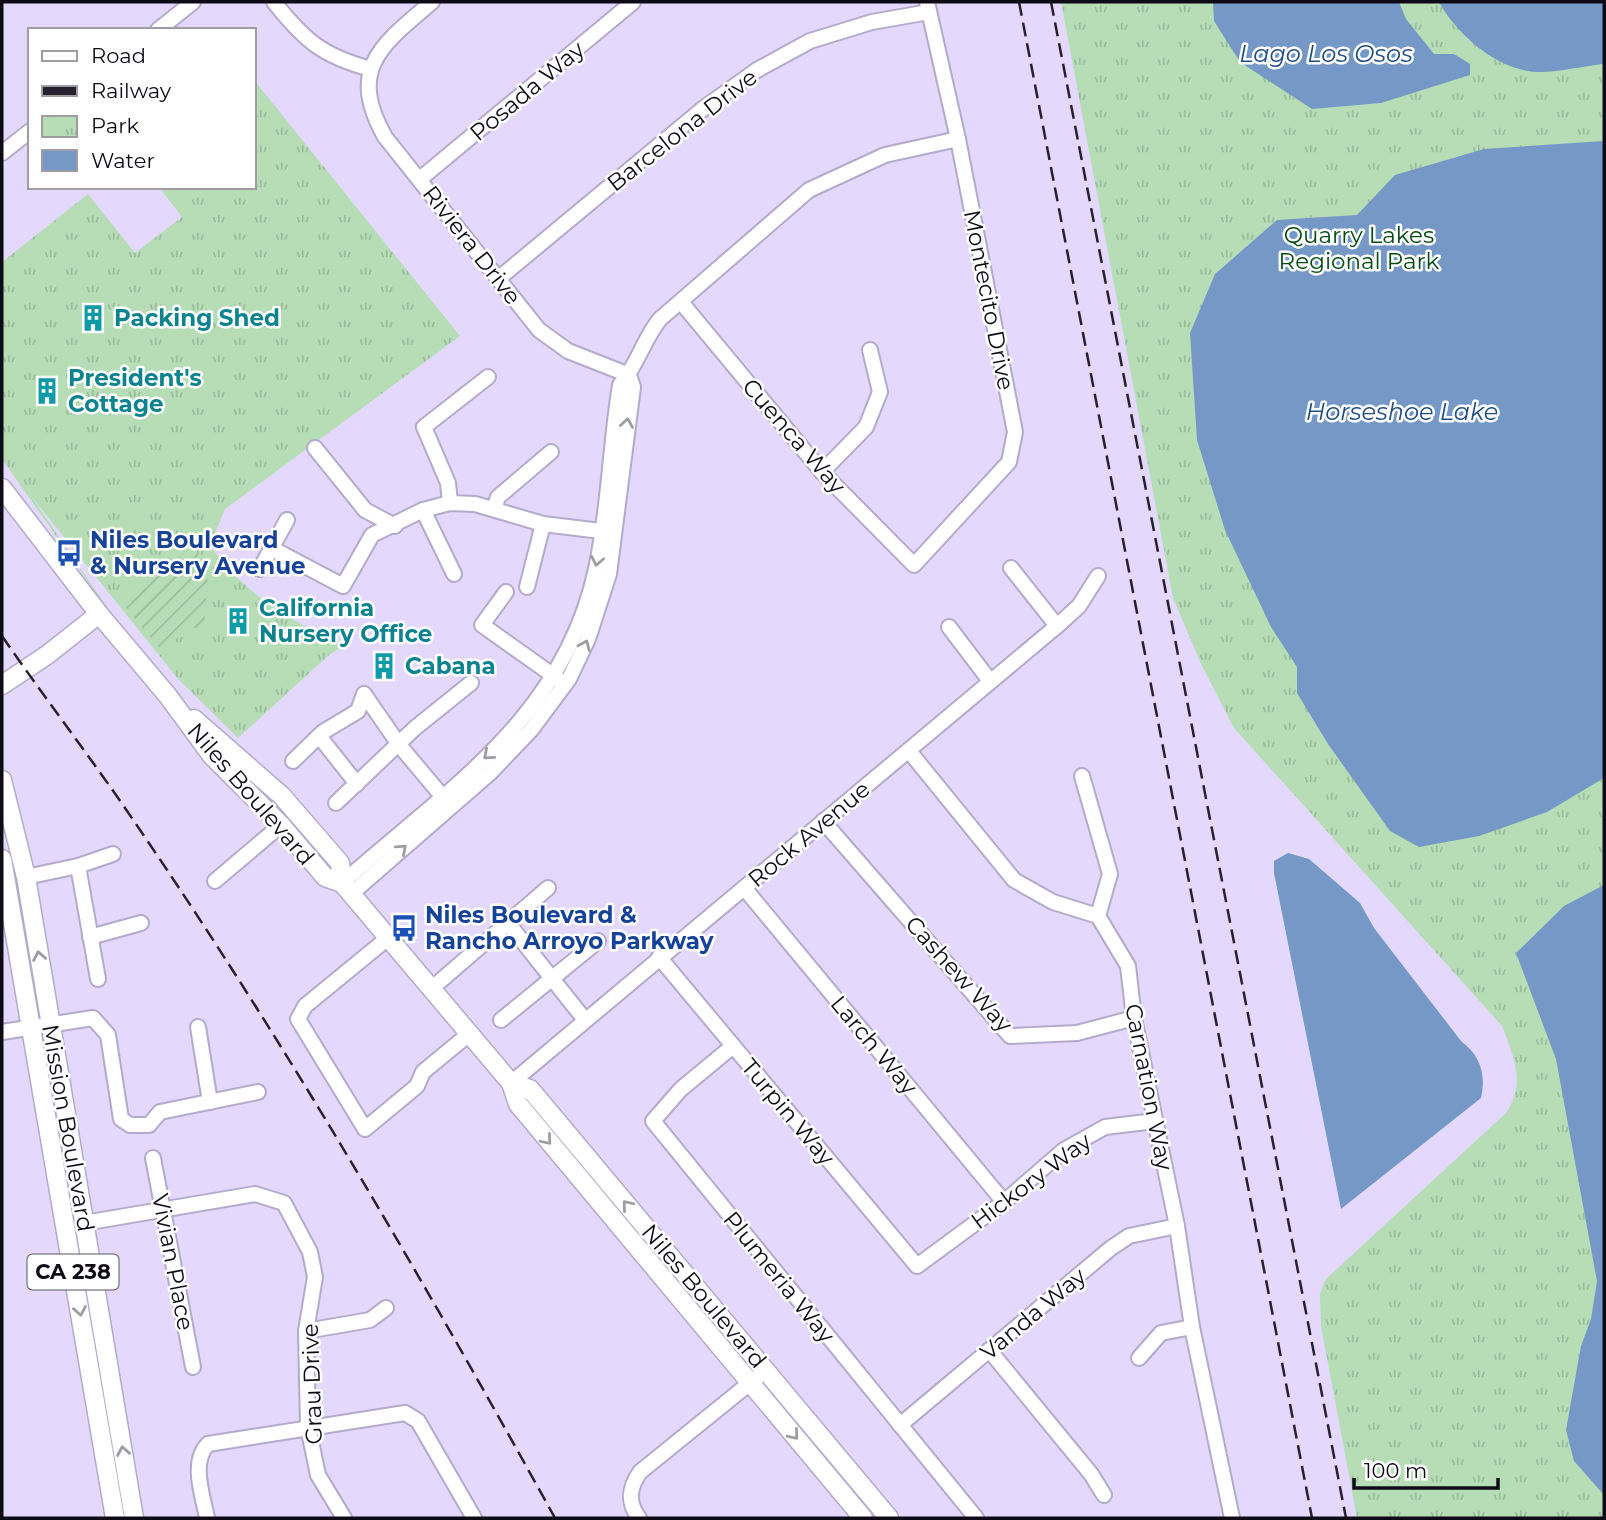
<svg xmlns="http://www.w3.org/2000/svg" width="1606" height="1520" font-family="Montserrat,sans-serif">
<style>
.park{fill:url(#park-tufts)}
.garden{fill:url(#garden-furrows)}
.water{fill:#7598c7}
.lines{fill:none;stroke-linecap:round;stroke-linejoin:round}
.minor-casing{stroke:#b4aacb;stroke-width:18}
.major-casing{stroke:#b4aacb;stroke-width:21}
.minor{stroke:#fff;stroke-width:14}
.major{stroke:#fff;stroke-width:18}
.rail{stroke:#26212f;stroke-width:2.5;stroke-dasharray:14 7;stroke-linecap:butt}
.oneway{stroke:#9f9da2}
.labels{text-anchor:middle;stroke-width:5;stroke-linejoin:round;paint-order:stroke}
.shield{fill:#fff;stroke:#57545c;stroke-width:2}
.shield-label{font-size:21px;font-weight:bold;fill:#0f0b16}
.street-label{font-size:23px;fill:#0f0b16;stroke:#fff}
.park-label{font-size:23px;fill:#044c11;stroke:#fff}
.culture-label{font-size:23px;font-weight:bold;fill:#0d838f;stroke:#fff;text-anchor:start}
.transit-label{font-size:23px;font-weight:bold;fill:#164399;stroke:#fff;text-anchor:start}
.water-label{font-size:24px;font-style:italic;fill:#1f4d88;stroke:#fff}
</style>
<defs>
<pattern id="park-tufts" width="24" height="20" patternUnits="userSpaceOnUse" patternTransform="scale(1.75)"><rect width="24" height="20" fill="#b6ddb6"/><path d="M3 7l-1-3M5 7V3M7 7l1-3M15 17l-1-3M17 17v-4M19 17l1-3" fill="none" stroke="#9bbc9c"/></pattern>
<pattern id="garden-furrows" width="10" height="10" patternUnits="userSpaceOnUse" patternTransform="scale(1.75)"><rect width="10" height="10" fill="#b6ddb6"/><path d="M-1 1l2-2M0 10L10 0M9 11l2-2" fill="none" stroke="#9bbc9c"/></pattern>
</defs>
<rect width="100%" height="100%" fill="#e4d9fc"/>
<!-- park -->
<g class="park">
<path d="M1061,2h543v1516h-247l-36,-192 -1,-33 6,-14 180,-166c20,-29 8,-56 -4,-87l-268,-298 -32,-62 -29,-68z"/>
<path d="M254,80l206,256 -235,173 -15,36c32,47 83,79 135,100l-16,10 -91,83 -60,-59 -147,-183 121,177 -150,-214v-197l86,-68 47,59 47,-36 -23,-30h95z"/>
</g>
<!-- garden -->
<polygon class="garden" points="192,546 208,572 204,630 191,627 180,633 166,656 122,603"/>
<!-- water -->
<g class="water">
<polygon points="1213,2 1399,2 1406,19 1434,54 1454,54 1470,64 1470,75 1381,103 1312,109 1240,62 1214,21"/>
<path d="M1439,2h165v62c-20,2 -58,11 -76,7 -36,-6 -72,-38 -89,-69z"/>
<polygon points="1604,141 1604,778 1547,812 1479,836 1419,847 1390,831 1328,744 1297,693 1297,667 1271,627 1225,530 1197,440 1190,333 1215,274 1277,220 1357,215 1395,175 1484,149"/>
<path d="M1288,853l21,6 51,44 14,25 87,113c20,15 25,34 20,57l-140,111 -67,-336v-12z"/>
<polygon points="1604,885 1604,1495 1574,1461 1566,1430 1581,1346 1591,1319 1597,1281 1556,1059 1516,953 1564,906"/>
</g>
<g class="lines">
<defs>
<g id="minor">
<path d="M274,2c30,38 48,54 97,67"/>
<path d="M432,2c-49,42 -86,66 -47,135l154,193 29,21 61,24"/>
<polyline points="158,30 193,2"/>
<polyline points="2,153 30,131"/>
<polyline points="420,179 633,2"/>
<polyline points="498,279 704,108 757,70 810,41 872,22 929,12"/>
<polyline points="681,302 822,472 914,565 1009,462 1015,432 958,139 927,2"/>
<polyline points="315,448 365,510 395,526"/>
<polyline points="822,472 866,427 880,392 870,350"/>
<polyline points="450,503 448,483 424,427 488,377"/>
<polyline points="494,509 498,497 551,452"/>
<polyline points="423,510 454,574"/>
<polyline points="271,548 343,586 372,535 423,510 450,503 475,504 543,524 601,531"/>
<polyline points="1011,568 1057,626"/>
<polyline points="260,569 287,520"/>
<polyline points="527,587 543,524"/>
<polyline points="506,592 482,625 561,681"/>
<polyline points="949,627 990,681"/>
<polyline points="364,694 400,746 447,802"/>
<polyline points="319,736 357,784"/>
<polyline points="909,751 1014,880 1053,902 1098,916 1128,966 1134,1018 1177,1226 1192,1327 1232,1518"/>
<polyline points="293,761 323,732 358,711 364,694"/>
<polyline points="1082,776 1110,874 1098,916"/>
<polyline points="336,803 415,728 471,683"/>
<polyline points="823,821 1010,1036 1077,1033 1134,1018"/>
<polyline points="78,866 98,979"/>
<polyline points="26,877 78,866 113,854"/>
<polyline points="215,881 281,825"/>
<path d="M342,883c106,-94 222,-165 254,-314 13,-60 14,-123 24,-184 17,-19 23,-45 40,-66l149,-129 76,-35 73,-16"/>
<polyline points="745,889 1004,1202"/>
<polyline points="351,894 490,773 531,730 569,679 588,639 609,574 633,387 629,375"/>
<polyline points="508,923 585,1020"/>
<polyline points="90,937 141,923"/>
<polyline points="388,938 305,1006 298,1019 365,1129 417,1086 423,1072 469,1034"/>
<polyline points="659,957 917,1266 1004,1202 1064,1150 1105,1127 1155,1121"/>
<polyline points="431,989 548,888"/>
<polyline points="501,1020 598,941"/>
<polyline points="198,1027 210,1102"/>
<polyline points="2,1032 93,1018 108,1035 121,1119 130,1125 149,1125 160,1112 258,1092"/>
<polyline points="733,1046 681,1089 653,1121 976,1518"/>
<polyline points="511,1083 1057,626 1079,606 1098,576"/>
<polyline points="153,1158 193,1367"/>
<polyline points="84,1223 255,1194 284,1203 310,1252 315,1277 306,1331 308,1427 318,1475 344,1518"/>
<polyline points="306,1331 370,1320 386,1308"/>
<polyline points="990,1351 1091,1474 1104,1495"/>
<polyline points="1139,1358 1161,1333 1192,1327"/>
<polyline points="900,1425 1111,1248 1129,1236 1177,1226"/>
<path d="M207,1518c-4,-22 -17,-56 1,-74l197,-31 13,8 56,97"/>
<path d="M639,1518c-12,-16 -10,-30 1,-46l126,-102"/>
</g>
<g id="major">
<polyline points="2,488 99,614 168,696 212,756 281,825 325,877 342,883 511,1083 518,1104 863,1518"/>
<polyline points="2,685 47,655 99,614"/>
<polyline points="194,719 282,796 340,863 342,883"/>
<polyline points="2,780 26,877 134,1518"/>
<polyline points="2,859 115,1518"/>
<polyline points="511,1083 530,1089 889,1518"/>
</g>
</defs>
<!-- minor casing -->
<use href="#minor" class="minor-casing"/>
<!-- major casing -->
<use href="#major" class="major-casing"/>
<!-- minor -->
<use href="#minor" class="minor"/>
<!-- major -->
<use href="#major" class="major"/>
<!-- rail -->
<g class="rail">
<polyline points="1019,2 1312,1518"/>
<polyline points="1051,2 1346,1518"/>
<path d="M2,636c40,58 83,114 123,172 157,228 296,468 430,710"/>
</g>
</g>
<!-- one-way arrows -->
<defs><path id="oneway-chevron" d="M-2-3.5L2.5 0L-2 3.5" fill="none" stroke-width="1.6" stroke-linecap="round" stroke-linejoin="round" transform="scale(1.75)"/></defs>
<g class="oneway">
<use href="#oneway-chevron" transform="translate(627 423) rotate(-81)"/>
<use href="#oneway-chevron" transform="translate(597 561) rotate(101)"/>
<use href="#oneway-chevron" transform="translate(585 645) rotate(-67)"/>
<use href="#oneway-chevron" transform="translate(488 755) rotate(139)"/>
<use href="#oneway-chevron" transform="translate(402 849) rotate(-42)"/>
<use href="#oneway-chevron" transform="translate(39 956) rotate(-100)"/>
<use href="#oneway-chevron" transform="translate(547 1140) rotate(50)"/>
<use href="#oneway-chevron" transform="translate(627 1205) rotate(-130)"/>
<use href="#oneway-chevron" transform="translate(80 1311) rotate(80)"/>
<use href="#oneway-chevron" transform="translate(794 1435) rotate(50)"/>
<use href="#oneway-chevron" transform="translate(123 1451) rotate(-100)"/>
</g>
<!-- icons -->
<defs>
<symbol id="building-bare" viewBox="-9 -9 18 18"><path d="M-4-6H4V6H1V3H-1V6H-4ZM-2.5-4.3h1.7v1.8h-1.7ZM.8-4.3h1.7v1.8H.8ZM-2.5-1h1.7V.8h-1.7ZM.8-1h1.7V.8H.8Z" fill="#0f9aa8" stroke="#fff" stroke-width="2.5" paint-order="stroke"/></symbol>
<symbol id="bus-bare" viewBox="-9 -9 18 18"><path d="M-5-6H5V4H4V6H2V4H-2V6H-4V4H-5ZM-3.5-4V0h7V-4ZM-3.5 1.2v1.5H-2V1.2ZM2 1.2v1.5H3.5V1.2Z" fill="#1a4fb4" stroke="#fff" stroke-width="2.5" paint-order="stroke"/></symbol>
</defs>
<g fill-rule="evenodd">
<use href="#building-bare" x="74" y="299" width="38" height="38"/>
<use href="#building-bare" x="28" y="372" width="38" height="38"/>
<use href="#bus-bare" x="50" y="534" width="38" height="38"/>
<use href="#building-bare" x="219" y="602" width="38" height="38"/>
<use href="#building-bare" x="365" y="647" width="38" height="38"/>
<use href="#bus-bare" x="385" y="909" width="38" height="38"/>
</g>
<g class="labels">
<!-- shield labels -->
<rect class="shield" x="27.5" y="1254.5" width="91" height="35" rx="5"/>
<g class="shield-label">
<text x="73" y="1279">CA 238</text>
</g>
<!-- street labels -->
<g class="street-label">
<text transform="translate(527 91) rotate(-40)" y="8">Posada Way</text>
<text transform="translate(682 130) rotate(-38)" y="8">Barcelona Drive</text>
<text transform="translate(472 245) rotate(52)" y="8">Riviera Drive</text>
<text transform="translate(989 300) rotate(79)" y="8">Montecito Drive</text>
<text transform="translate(794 436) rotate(49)" y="8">Cuenca Way</text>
<text transform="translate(251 794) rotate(49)" y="8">Niles Boulevard</text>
<text transform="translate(809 834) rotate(-40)" y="8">Rock Avenue</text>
<text transform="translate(959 974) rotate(48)" y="8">Cashew Way</text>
<text transform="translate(874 1045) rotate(50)" y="8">Larch Way</text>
<text transform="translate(1149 1087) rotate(79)" y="8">Carnation Way</text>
<text transform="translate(788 1112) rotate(50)" y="8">Turpin Way</text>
<text transform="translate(68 1128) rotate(80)" y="8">Mission Boulevard</text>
<text transform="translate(1031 1181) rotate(-37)" y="8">Hickory Way</text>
<text transform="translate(173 1262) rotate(79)" y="8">Vivian Place</text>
<text transform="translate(779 1277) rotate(51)" y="8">Plumeria Way</text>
<text transform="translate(704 1296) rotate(50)" y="8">Niles Boulevard</text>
<text transform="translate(1033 1314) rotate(-40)" y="8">Vanda Way</text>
<text transform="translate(312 1384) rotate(-92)" y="8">Grau Drive</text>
</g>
<!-- park labels -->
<g class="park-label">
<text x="1359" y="243">Quarry Lakes<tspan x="1359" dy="26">Regional Park</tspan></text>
</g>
<!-- culture labels -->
<g class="culture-label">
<text x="114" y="326">Packing Shed</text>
<text x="68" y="386">President's<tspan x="68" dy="26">Cottage</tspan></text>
<text x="259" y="616">California<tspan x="259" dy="26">Nursery Office</tspan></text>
<text x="405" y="674">Cabana</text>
</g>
<!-- transit labels -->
<g class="transit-label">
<text x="90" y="548">Niles Boulevard<tspan x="90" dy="26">&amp; Nursery Avenue</tspan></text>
<text x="425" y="923">Niles Boulevard &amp;<tspan x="425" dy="26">Rancho Arroyo Parkway</tspan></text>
</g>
<!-- water labels -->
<g class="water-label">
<text x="1326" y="62">Lago Los Osos</text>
<text x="1402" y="420">Horseshoe Lake</text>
</g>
</g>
<!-- border -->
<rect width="1606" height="1520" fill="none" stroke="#0f0b16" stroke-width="7"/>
<!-- legend -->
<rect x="28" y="28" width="228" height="161" fill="#ffffff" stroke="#9f9da2" stroke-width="2"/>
<rect x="42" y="51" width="35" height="10" fill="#ffffff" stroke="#9f9da2" stroke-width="2"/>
<text x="91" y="63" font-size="21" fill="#0f0b16">Road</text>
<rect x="42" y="86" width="35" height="10" fill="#26212f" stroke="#9f9da2" stroke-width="2"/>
<text x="91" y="98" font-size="21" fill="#0f0b16">Railway</text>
<rect x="42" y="116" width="35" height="21" fill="url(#park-tufts)" stroke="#9f9da2" stroke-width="2"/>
<text x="91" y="133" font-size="21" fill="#0f0b16">Park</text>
<rect x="42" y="150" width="35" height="21" fill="#7598c7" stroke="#9f9da2" stroke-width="2"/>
<text x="91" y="168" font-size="21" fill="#0f0b16">Water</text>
<!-- scale -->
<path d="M1354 1478v10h144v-10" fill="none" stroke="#0f0b16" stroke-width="3.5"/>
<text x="1364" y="1478" font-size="21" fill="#0f0b16" stroke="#ffffff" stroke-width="5" paint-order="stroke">100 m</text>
</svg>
